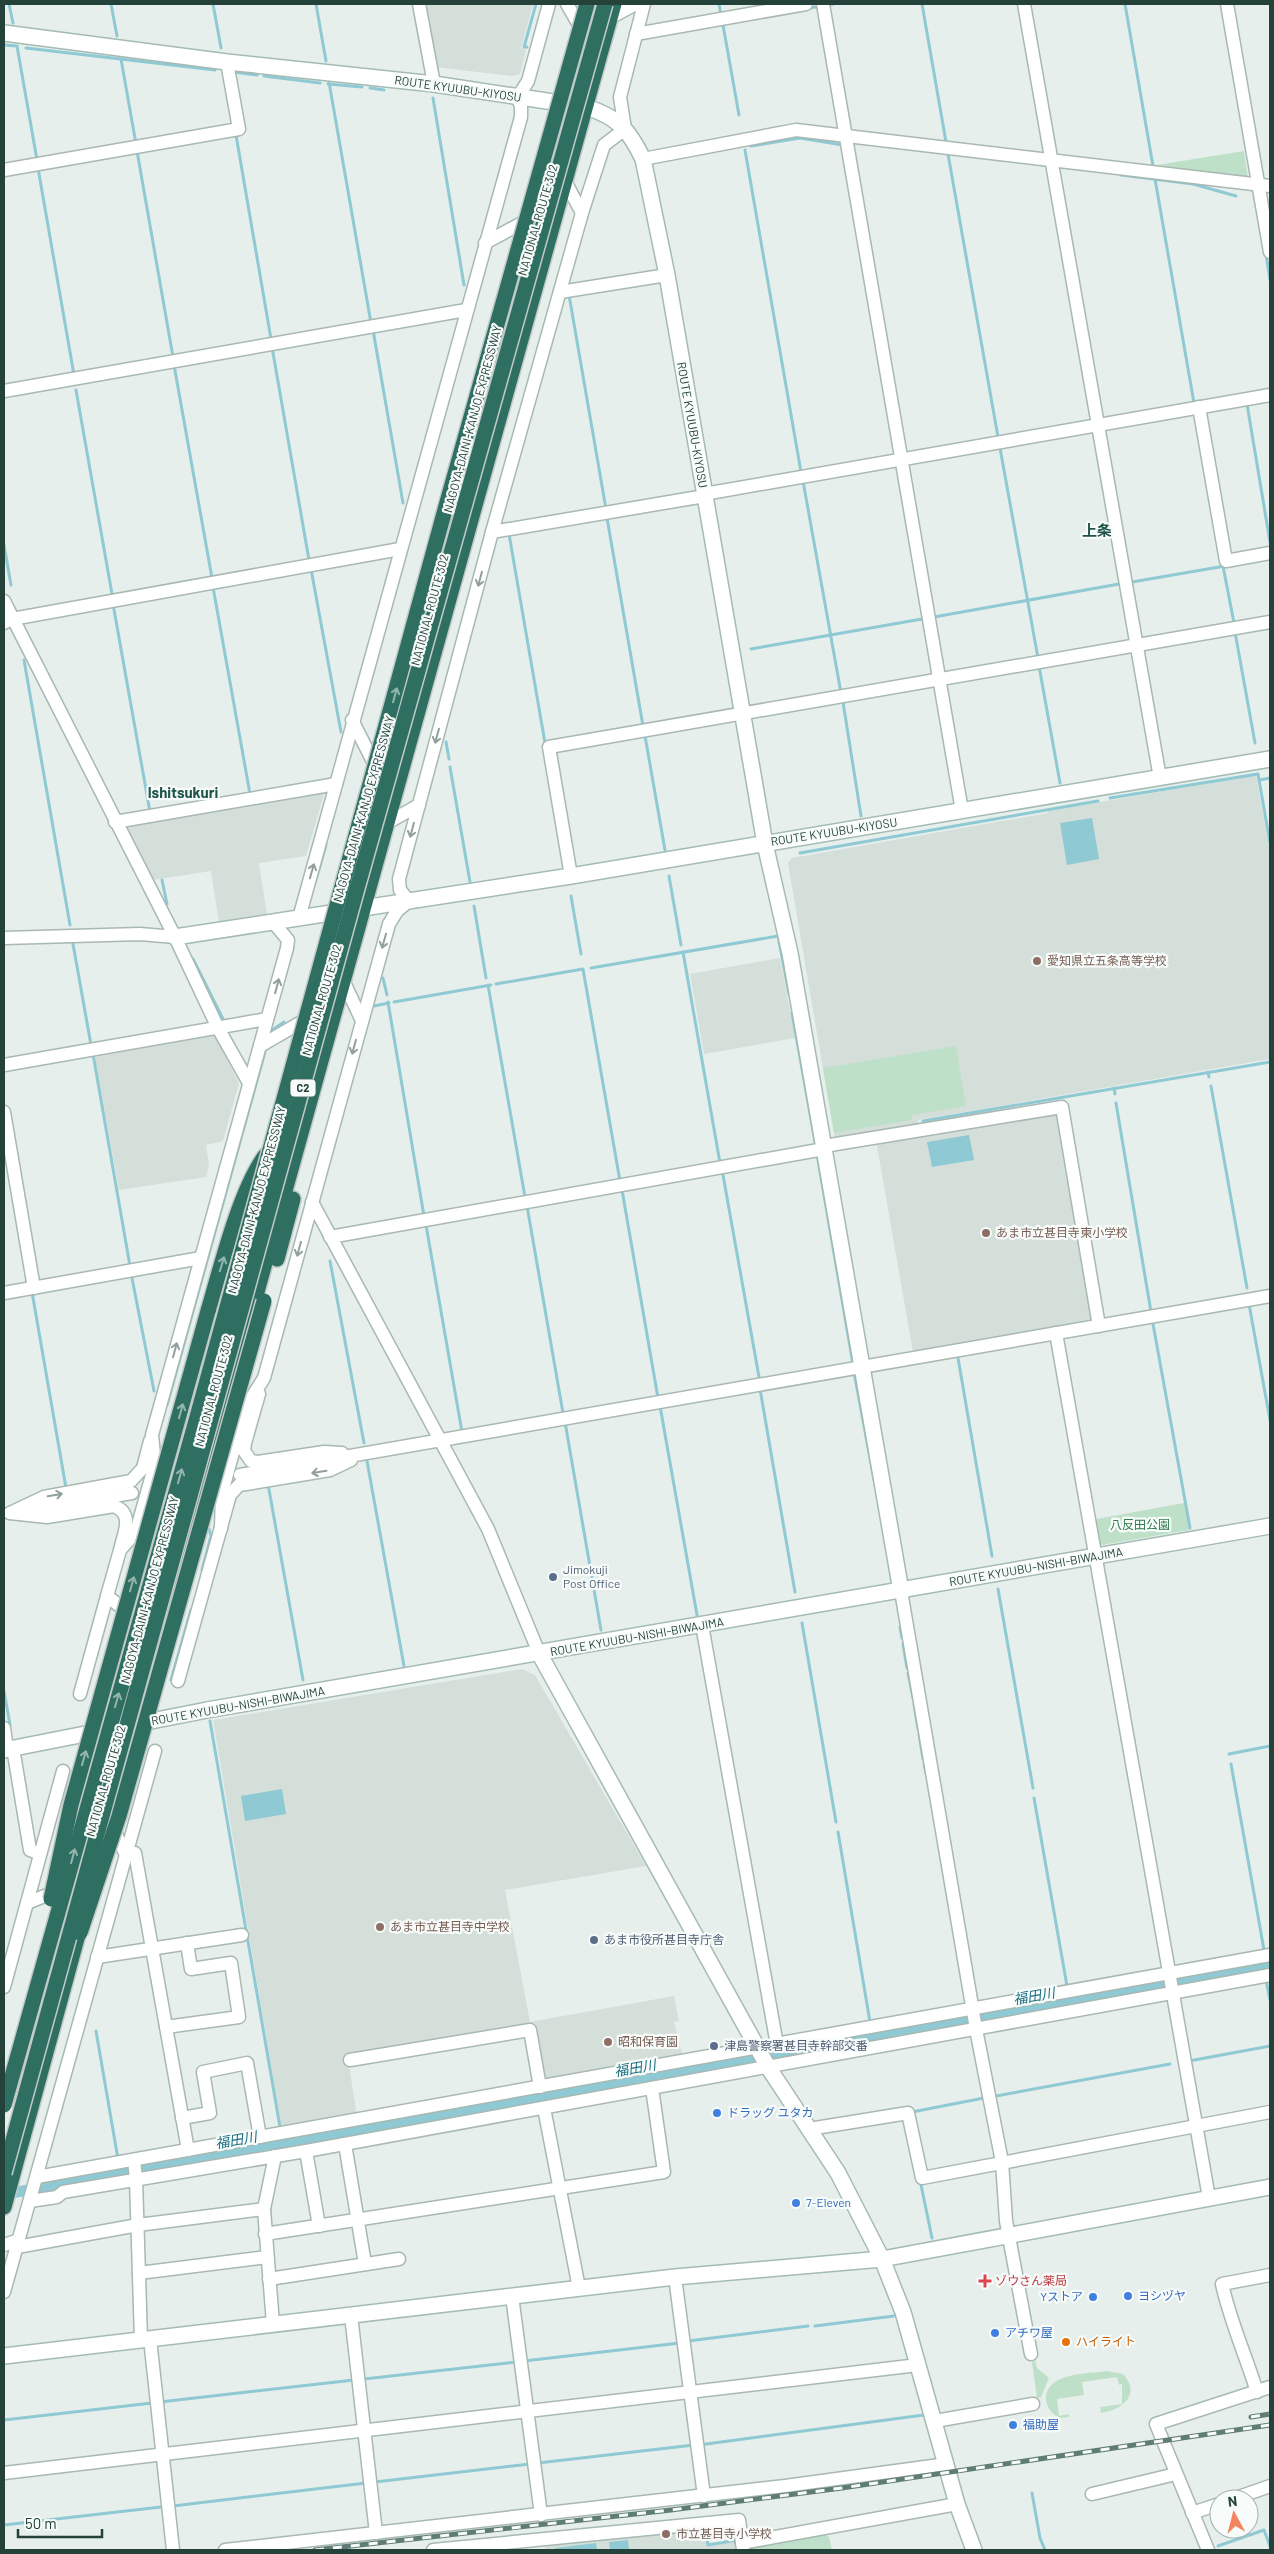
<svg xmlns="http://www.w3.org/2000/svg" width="1274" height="2554" font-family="Barlow,'Noto Sans JP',sans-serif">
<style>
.built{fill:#d4dfda}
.green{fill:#bfe0c8}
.water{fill:#8ec9d4}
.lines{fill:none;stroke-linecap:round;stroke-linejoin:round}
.stream{stroke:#8ec9d4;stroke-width:3}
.street-casing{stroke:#a8b8b2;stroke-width:15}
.secondary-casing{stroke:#a4bbb3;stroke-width:18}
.highway-casing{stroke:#c2cac8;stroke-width:18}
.street{stroke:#fff;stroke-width:12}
.secondary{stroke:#fff;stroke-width:15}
.highway{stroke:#2f6f62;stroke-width:15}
.rail-casing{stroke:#5f7d75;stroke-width:5}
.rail{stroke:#f7fbf9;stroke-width:3;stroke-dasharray:9;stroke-linecap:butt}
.highway-bridge-casing{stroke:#c2cac8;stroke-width:18;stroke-linecap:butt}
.highway-bridge{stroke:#2f6f62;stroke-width:15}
.oneway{stroke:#92a09c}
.oneway2{stroke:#93b5ae}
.education-dot{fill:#8d6e63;stroke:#f7fbf9;stroke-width:2}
.service-dot{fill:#5c6f8a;stroke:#f7fbf9;stroke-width:2}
.shop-dot{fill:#3f7fe0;stroke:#f7fbf9;stroke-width:2}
.health-dot{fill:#e0444e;stroke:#f7fbf9;stroke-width:2}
.food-dot{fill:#e8710a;stroke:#f7fbf9;stroke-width:2}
.labels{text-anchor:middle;stroke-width:4.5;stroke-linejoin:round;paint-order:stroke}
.shield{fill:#f7fbf9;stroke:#637a73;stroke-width:1}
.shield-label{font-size:11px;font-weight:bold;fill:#24423a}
.street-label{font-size:12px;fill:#24423a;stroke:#f7fbf9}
.education-label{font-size:12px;fill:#785e54;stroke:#f7fbf9;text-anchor:start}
.park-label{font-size:12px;fill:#2d7a4b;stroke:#f7fbf9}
.service-label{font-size:12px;fill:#4e5e75;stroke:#f7fbf9;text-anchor:start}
.shop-label{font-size:12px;fill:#366cbe;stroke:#f7fbf9;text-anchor:start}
.health-label{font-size:12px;fill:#be3a42;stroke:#f7fbf9;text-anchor:start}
.food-label{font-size:12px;fill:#c56008;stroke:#f7fbf9;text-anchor:start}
.water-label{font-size:14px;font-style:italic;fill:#1c6f80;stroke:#f7fbf9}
.quarter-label{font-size:15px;font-weight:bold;fill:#1f5548;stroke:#f7fbf9}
</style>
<rect width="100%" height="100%" fill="#e6efeb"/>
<!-- built -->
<g class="built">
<polygon points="423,4 533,4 521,48 526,50 520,74 513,76 434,67"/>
<polygon points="1256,775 1270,853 1270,1059 918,1120 918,1127 835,1139 788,863 792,858 1048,813 1048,811"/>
<polygon points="321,790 324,794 306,856 259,863 267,914 219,922 211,871 153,880 126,826"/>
<polygon points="780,958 795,1038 704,1054 690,974"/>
<polygon points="214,1034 239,1083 223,1141 206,1145 209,1165 206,1177 119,1190 95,1057"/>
<polygon points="1055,1113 1060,1116 1092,1323 913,1352 877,1146 880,1142"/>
<polygon points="522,1669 535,1675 646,1866 505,1890 530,2022 674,1996 679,2021 674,2022 683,2057 543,2083 534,2028 348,2059 357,2116 282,2131 213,1720"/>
<polygon points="704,2526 707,2546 738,2541 739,2550 545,2550 544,2544"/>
</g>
<!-- green -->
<g class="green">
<polygon points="1244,151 1248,179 1157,165"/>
<polygon points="956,1046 966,1106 912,1115 912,1120 834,1133 823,1068"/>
<polygon points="1184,1503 1189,1530 1096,1546 1091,1520"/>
<polygon points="1035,2360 1037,2368 1049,2378 1041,2397 1037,2398 1032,2362"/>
<path d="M1107,2371l16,3c19,20 -1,36 -22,39l-1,-6 22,-3v-20l-3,1 -2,-8 -35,5 2,13 -27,4 2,17 10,-2v3l-9,1c-7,-3 -13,-10 -14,-18 -1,-28 42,-26 61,-29z"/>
<polygon points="823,2533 829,2537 832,2550 749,2550 753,2546"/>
</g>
<!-- water -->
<g class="water">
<polygon points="1092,818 1099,859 1067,865 1060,823"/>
<polygon points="969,1135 974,1160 932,1167 927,1142"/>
<polygon points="282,1789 286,1814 245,1821 241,1796"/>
<polygon points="1270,1959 1270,1971 4,2200 4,2189 45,2181"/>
<polygon points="628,2540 629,2550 610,2550 609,2542"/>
<polygon points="596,2543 597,2550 555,2550 555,2548"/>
</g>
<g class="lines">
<!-- stream -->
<g class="stream">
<polyline points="9,4 13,23"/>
<polyline points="111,4 117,36"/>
<polyline points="213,4 221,48"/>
<polyline points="316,4 326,61"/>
<polyline points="719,4 721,15"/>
<polyline points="922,4 946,142"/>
<polyline points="1125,4 1153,166"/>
<polyline points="827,5 833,4"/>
<polyline points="807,8 817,7"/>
<polyline points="723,25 739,115"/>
<polyline points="4,45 17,46 37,160"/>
<polyline points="527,47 524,47 536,4"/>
<polyline points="26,48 215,70"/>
<polyline points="121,59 136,144"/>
<polyline points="234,72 257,75"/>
<polyline points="264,76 320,83"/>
<polyline points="329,82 371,323"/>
<polyline points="328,84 362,87"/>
<polyline points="370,88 384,90"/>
<polyline points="433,98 464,285"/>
<polyline points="236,135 271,339"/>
<polyline points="751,146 800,138 843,145"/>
<polyline points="745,150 801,472"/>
<polyline points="137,151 173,357"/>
<polyline points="948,154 998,437"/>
<polyline points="38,168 74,375"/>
<polyline points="1121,175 1193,184 1236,196"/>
<polyline points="1155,179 1194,403"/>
<polyline points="1266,254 1270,280"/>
<polyline points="569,295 606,509"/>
<polyline points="373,330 403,503"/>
<polyline points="272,347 309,560"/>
<polyline points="174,365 212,578"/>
<polyline points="76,390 112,594"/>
<polyline points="1247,404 1270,542"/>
<polyline points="1000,448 1038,658"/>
<polyline points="803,481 841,693"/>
<polyline points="607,518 643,726"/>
<polyline points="509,534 545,743"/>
<polyline points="4,545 11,585"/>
<polyline points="1223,566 1234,623"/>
<polyline points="311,569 341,732"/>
<polyline points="1132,582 1225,566"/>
<polyline points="213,587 250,794"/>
<polyline points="113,604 150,812"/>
<polyline points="934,617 1119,584"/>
<polyline points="1235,632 1255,743"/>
<polyline points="751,649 922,619"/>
<polyline points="24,660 70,925"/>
<polyline points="1039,666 1060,783"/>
<polyline points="843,702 861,816"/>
<polyline points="645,736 665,850"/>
<polyline points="446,742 449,759"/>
<polyline points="450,767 470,882"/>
<polyline points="1259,780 1270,778"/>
<polyline points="1110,798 1258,774 1270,843"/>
<polyline points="800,853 1098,801"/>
<polyline points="669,876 681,945"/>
<polyline points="162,880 167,904"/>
<polyline points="315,883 326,845"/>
<polyline points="571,896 581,954"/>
<polyline points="474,906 486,978"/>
<polyline points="73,944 91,1045"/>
<polyline points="683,952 720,1163"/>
<polyline points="193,959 225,1023"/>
<polyline points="591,968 778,936 789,994"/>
<polyline points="383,978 387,995"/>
<polyline points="496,984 583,969 620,1181"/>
<polyline points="488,985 525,1197"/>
<polyline points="388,1002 424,1216"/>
<polyline points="394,1002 491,985"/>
<polyline points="374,1006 389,1003"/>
<polyline points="792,1013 816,1147"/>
<polyline points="271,1031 284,1022"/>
<polyline points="93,1054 130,1266"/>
<polyline points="1208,1072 1209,1077"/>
<polyline points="1211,1086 1247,1288"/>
<polyline points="1114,1088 1115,1094"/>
<polyline points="1116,1103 1151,1312"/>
<polyline points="923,1121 1270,1062"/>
<polyline points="817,1154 853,1364"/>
<polyline points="723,1175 759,1377"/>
<polyline points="622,1190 658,1398"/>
<polyline points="527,1206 563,1413"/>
<polyline points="426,1225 462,1432"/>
<polyline points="330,1261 364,1443"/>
<polyline points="131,1273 154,1391"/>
<polyline points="32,1292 66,1488"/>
<polyline points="1249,1304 1270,1420"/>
<polyline points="1153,1324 1190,1528"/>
<polyline points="958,1358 992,1556"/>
<polyline points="854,1372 875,1485"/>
<polyline points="760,1389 795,1592"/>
<polyline points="167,1405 266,1048"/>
<polyline points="660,1406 697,1615"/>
<polyline points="565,1422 601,1630"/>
<polyline points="367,1461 404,1666"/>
<polyline points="268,1484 303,1680"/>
<polyline points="202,1570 211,1536 209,1529"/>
<polyline points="998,1589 1033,1788"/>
<polyline points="802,1623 836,1822"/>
<polyline points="900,1627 902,1638"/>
<polyline points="903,1644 907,1668"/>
<polyline points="908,1673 913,1698"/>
<polyline points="171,1680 191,1610"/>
<polyline points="4,1691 10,1725"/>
<polyline points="914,1704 918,1729"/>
<polyline points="210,1721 280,2127"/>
<polyline points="919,1734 923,1759"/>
<polyline points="1229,1754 1270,1746"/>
<polyline points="924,1764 926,1773"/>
<polyline points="1231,1764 1264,1950"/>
<polyline points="1034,1798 1067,1986"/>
<polyline points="838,1832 870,2022"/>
<polyline points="1266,1980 1270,2000"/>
<polyline points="96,2031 118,2159"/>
<polyline points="1189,2061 1270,2046"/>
<polyline points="996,2096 1170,2064"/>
<polyline points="912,2112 984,2098"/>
<polyline points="920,2180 932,2238"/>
<polyline points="815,2326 894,2316"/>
<polyline points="688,2341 808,2326"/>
<polyline points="524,2361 680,2343"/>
<polyline points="364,2379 517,2362"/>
<polyline points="160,2402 354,2380"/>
<polyline points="4,2420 152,2403"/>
<polyline points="699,2445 924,2415"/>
<polyline points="538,2463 694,2445"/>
<polyline points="375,2482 530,2464"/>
<polyline points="1032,2493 1040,2538 1045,2550"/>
<polyline points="173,2506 366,2483"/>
<polyline points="4,2525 161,2507"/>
<polyline points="705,2526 708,2545 737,2540"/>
<polyline points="1218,2546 1264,2530 1270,2546"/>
</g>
<defs>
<g id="street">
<polyline points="419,4 434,84"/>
<polyline points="567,4 595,53"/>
<polyline points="823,4 962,811"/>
<polyline points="1024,4 1160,778"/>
<polyline points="1227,4 1270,252"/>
<polyline points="610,18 636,4"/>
<polyline points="636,34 806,4"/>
<polyline points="643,159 796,130 1270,186"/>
<polyline points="4,170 239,129 227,62"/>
<polyline points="565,181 582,213"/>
<polyline points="485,243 553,206"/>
<polyline points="560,292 667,275"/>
<polyline points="4,391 466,310"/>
<polyline points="1199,407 1226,561 1270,553"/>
<polyline points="704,494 1270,395"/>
<polyline points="492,532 705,496"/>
<polyline points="4,601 175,937 218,1028 249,1083"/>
<polyline points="4,623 12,619 400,549"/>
<polyline points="352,720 388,791"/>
<polyline points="115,822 336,784"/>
<polyline points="387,823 419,805"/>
<polyline points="571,876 549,747 1270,622"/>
<polyline points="299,918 521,117 521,107 518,97 528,81 549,4"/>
<polyline points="4,938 140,934 175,937"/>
<polyline points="343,980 362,1021"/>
<polyline points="260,1046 310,1017"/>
<polyline points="4,1065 267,1019"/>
<polyline points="4,1112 34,1288"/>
<polyline points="824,1146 1062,1107 1099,1326"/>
<polyline points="312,1202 488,1529 539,1653"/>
<polyline points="330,1237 824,1149"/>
<polyline points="4,1293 201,1258"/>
<polyline points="1056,1333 1209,2198"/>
<polyline points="259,1394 245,1443 244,1451 251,1461 258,1462 324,1452 342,1453"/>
<polyline points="240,1475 1270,1296"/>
<polyline points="28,1510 132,1493"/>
<polyline points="10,1513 44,1497 131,1481 143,1468 150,1441"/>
<path d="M10,1513l37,4 67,-11c19,7 11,25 7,40"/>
<polyline points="221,1529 222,1493 245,1408 264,1378 389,924 397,911 409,901 400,890 399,879 492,532 582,213 604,145 625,129 620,97 644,4"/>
<polyline points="901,1591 976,2029 1002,2162 1006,2221 1031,2354"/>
<polyline points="131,1615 107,1596 120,1550 136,1532 155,1464 152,1435 287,948 288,940 273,922"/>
<polyline points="702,1625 777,2045"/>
<polyline points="178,1681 230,1495 239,1485 246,1484 330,1470 351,1460"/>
<polyline points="80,1694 107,1596"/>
<polyline points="4,1728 7,1749"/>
<polyline points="13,1748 30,1850 40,1854"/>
<polyline points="112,1826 126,1855 135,1853 188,2150"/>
<polyline points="27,1903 92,1877"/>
<polyline points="97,1957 242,1935"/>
<polyline points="4,1987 63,1771"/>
<polyline points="166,2027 239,2017 231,1963 191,1969 187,1943"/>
<polyline points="350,2060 530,2030 540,2087"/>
<polyline points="544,2108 579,2288"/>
<polyline points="182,2118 210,2113 203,2072 247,2063 260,2137"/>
<polyline points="809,2129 908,2113 922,2178 1270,2112"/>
<polyline points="345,2144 365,2264"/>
<polyline points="306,2151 319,2226"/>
<polyline points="134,2160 136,2179 141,2340"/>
<polyline points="37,2177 1270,1955"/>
<polyline points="30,2201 57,2197 63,2192 306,2151 1270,1975"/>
<polyline points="265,2234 664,2172 652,2088"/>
<polyline points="4,2245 19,2240"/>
<polyline points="17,2247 138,2225 264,2209"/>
<polyline points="139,2273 267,2257"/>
<polyline points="675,2277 704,2496"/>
<polyline points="269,2279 399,2259"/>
<polyline points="4,2292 155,1751"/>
<polyline points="512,2296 541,2515"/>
<polyline points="351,2315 376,2533"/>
<polyline points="273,2324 264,2209 275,2156"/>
<polyline points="150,2339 173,2550"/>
<path d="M1257,2392c-11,-36 -27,-71 -35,-108l48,-9"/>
<polyline points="935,2421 1033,2404"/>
<polyline points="4,2473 918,2365"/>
<polyline points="1092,2494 1176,2474"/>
<polyline points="1233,2499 1270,2486"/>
<polyline points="1192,2513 1219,2504"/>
<polyline points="742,2543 957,2504"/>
<polyline points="225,2550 785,2486 947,2464"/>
<polyline points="433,2550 739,2520 743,2550"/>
<polyline points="1208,2550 1156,2424 1270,2387"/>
</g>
<g id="secondary">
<path d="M4,33l223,29 207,22 152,23c32,10 43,23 57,52l24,116 98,569 25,109 111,638"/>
<polyline points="175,937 571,876 1270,759"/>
<polyline points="539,1653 768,2067 838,2173 882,2259 903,2312 957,2504 974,2550"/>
<polyline points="4,1750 207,1710 1270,1526"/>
<polyline points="4,2356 675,2277 882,2259 1270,2187"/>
</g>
<g id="highway">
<polyline points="277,1259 293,1199"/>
<path d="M208,1311c13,-44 31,-119 57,-155"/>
<polyline points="143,1703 614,4"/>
<polyline points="4,2207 82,1920"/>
</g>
</defs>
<!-- street casing -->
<use href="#street" class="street-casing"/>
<!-- secondary casing -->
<use href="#secondary" class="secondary-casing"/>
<!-- highway casing -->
<use href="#highway" class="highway-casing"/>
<!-- street -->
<use href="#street" class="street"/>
<!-- secondary -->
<use href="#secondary" class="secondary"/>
<!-- highway -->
<use href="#highway" class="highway"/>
<defs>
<g id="rail">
<polyline points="1251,2417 1270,2414"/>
<polyline points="315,2550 671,2510 842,2488 1270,2425"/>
</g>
</defs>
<!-- rail casing -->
<use href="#rail" class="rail-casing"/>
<!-- rail -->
<use href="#rail" class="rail"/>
<defs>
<g id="highway-bridge">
<polyline points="51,1899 71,1805 208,1311"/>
<polyline points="80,1933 119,1816 264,1301"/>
<polyline points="4,2105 197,1417 446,506 587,4"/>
<polyline points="4,2173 356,892 605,4"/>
</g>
</defs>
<!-- highway-bridge casing -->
<use href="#highway-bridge" class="highway-bridge-casing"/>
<!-- highway-bridge -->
<use href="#highway-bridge" class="highway-bridge"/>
</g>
<!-- one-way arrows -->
<defs><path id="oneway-shaft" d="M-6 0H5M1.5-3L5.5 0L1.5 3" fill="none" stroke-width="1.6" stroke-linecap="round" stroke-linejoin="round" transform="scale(1.25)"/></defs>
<g class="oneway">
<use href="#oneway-shaft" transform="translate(480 579) rotate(105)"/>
<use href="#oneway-shaft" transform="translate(437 736) rotate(105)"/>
<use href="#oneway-shaft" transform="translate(412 830) rotate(105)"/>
<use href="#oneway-shaft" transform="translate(312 871) rotate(-74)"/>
<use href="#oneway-shaft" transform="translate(384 941) rotate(106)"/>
<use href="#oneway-shaft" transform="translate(277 986) rotate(-75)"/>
<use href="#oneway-shaft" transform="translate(354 1047) rotate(105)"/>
<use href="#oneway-shaft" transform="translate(299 1249) rotate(105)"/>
<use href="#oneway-shaft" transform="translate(175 1350) rotate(-75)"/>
<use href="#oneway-shaft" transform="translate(319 1472) rotate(171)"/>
<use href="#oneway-shaft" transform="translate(55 1495) rotate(-10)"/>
</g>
<g class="oneway2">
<use href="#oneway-shaft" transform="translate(395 695) rotate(-75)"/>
<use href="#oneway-shaft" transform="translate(222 1264) rotate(-73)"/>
<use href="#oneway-shaft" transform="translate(181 1411) rotate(-74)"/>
<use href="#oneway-shaft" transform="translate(180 1476) rotate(-74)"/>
<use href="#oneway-shaft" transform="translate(132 1584) rotate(-74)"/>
<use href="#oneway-shaft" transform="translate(117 1700) rotate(-74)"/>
<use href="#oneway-shaft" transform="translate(84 1758) rotate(-74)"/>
<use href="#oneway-shaft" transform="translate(73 1856) rotate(-75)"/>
</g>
<!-- markers -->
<g class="education-dot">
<circle cx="1037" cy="961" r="5"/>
<circle cx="986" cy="1233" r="5"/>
<circle cx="380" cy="1927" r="5"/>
<circle cx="608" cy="2042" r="5"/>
<circle cx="666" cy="2534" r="5"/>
</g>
<g class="service-dot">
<circle cx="553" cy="1577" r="5"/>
<circle cx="594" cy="1940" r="5"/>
<circle cx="714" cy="2046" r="5"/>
</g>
<g class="shop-dot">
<circle cx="717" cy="2113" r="5"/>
<circle cx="796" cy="2203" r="5"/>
<circle cx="1128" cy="2296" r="5"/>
<circle cx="1093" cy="2297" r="5"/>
<circle cx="995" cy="2333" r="5"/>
<circle cx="1013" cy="2425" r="5"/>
</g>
<path class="health-dot" d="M982.5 2273.5h5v5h5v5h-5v5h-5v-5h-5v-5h5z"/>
<circle class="food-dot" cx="1066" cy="2342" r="5"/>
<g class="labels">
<!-- shield labels -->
<rect class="shield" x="290.5" y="1079.5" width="25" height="17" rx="4"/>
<g class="shield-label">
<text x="303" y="1092">C2</text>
</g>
<!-- street labels -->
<g class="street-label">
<text transform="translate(458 89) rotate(8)" y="4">ROUTE KYUUBU-KIYOSU</text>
<text transform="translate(538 220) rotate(-74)" y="4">NATIONAL ROUTE 302</text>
<text transform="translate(473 419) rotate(-75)" y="4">NAGOYA-DAINI-KANJO EXPRESSWAY</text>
<text transform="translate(692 425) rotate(80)" y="4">ROUTE KYUUBU-KIYOSU</text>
<text transform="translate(430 610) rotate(-75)" y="4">NATIONAL ROUTE 302</text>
<text transform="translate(364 809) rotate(-74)" y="4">NAGOYA-DAINI-KANJO EXPRESSWAY</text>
<text transform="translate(834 832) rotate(-9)" y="4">ROUTE KYUUBU-KIYOSU</text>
<text transform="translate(322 1000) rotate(-74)" y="4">NATIONAL ROUTE 302</text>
<text transform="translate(257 1200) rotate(-75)" y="4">NAGOYA-DAINI-KANJO EXPRESSWAY</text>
<text transform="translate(214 1391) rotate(-75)" y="4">NATIONAL ROUTE 302</text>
<text transform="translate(1036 1567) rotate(-10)" y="4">ROUTE KYUUBU-NISHI-BIWAJIMA</text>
<text transform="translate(150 1590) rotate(-75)" y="4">NAGOYA-DAINI-KANJO EXPRESSWAY</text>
<text transform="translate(637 1637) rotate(-10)" y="4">ROUTE KYUUBU-NISHI-BIWAJIMA</text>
<text transform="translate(238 1706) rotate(-10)" y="4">ROUTE KYUUBU-NISHI-BIWAJIMA</text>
<text transform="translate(106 1781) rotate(-74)" y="4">NATIONAL ROUTE 302</text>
</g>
<!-- education labels -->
<g class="education-label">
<text x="1047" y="965">愛知県立五条高等学校</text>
<text x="996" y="1237">あま市立甚目寺東小学校</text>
<text x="390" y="1931">あま市立甚目寺中学校</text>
<text x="618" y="2046">昭和保育園</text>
<text x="676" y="2538">市立甚目寺小学校</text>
</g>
<!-- park labels -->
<g class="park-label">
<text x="1140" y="1529">八反田公園</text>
</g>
<!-- service labels -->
<g class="service-label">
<text x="563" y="1574">Jimokuji<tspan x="563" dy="14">Post Office</tspan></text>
<text x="604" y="1944">あま市役所甚目寺庁舎</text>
<text x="724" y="2050">津島警察署甚目寺幹部交番</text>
</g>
<!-- shop labels -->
<g class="shop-label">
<text x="727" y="2117">ドラッグ ユタカ</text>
<text x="806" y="2207">7-Eleven</text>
<text x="1138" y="2300">ヨシヅヤ</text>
<text x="1083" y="2301" text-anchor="end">Yストア</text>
<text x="1005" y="2337">アチワ屋</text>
<text x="1023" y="2429">福助屋</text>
</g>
<!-- health labels -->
<g class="health-label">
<text x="995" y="2285">ゾウさん薬局</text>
</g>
<!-- food labels -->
<g class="food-label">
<text x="1076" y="2346">ハイライト</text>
</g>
<!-- water labels -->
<g class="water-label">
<text transform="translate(1034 1996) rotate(-10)" y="5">福田川</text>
<text transform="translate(635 2068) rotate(-10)" y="5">福田川</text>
<text transform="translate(236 2140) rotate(-10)" y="5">福田川</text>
</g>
<!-- quarter labels -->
<g class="quarter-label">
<text x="1097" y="536">上条</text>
<text x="183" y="798">Ishitsukuri</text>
</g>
</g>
<!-- border -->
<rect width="1274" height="2554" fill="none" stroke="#24423a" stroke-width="10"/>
<!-- north arrow -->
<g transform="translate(1234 2514) rotate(353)"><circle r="24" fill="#f7fbf9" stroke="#a3b1ad"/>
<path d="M0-4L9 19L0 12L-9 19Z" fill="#f4845f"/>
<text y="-8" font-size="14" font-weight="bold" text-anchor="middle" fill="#24423a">N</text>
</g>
<!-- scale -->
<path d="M18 2529v8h84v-8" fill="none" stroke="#24423a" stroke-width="2.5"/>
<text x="25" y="2529" font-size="15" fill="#24423a" stroke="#f7fbf9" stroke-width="4" paint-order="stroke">50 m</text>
</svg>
